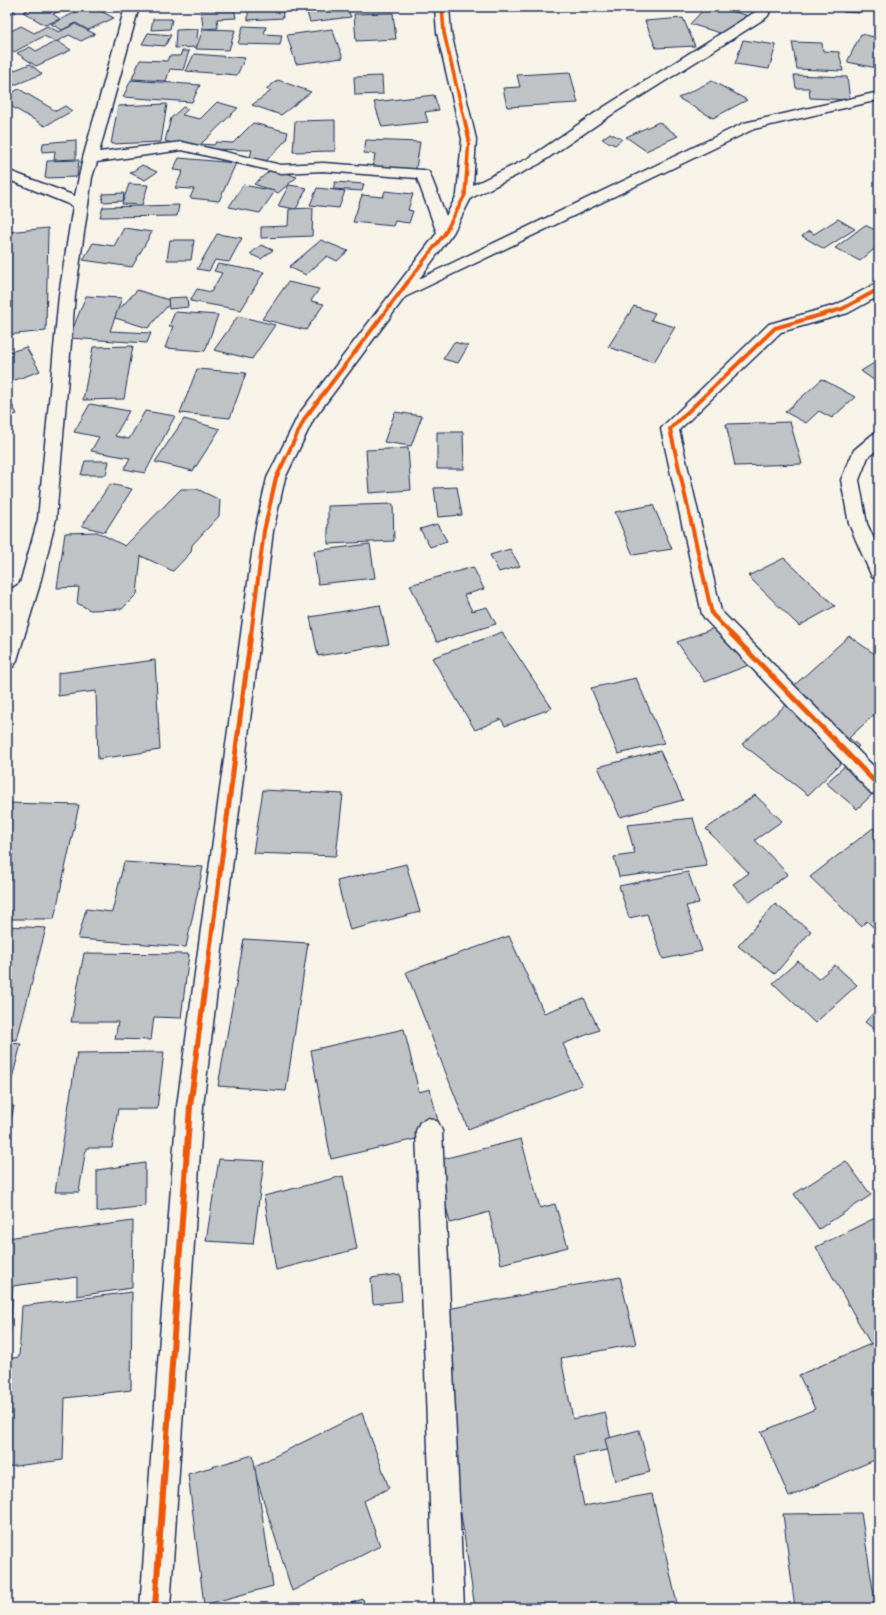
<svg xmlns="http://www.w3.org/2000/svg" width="886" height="1615" font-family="Mynerve,sans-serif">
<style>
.building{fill:#c0c3c5;stroke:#1b2f5e}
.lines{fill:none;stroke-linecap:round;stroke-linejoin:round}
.street-casing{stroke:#1b2f5e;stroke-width:3}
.secondary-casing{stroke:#1b2f5e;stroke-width:3}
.street{fill:#f7f3e8;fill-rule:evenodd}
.secondary{fill:#f7f3e8;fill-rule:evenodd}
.cycleway-far3-casing{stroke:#f7f3e8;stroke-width:5}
.cycleway-far2-casing{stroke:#f7f3e8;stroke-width:6}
.cycleway-far1-casing{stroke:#f7f3e8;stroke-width:8}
.cycleway-casing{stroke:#f7f3e8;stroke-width:9}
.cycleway-far3{stroke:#e8590c;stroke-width:3.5}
.cycleway-far2{stroke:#e8590c;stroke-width:4}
.cycleway-far1{stroke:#e8590c;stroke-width:5}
.cycleway{stroke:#e8590c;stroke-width:6}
</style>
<rect width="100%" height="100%" fill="#f7f3e8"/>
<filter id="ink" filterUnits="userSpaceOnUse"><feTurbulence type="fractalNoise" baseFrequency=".025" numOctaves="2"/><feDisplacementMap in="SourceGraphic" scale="8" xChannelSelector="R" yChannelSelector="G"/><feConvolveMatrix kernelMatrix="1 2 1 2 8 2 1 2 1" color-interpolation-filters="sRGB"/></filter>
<g filter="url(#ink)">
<!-- building -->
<g class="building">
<polygon points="7,7 8,7 16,12 7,16"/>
<polygon points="34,7 69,7 53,14 60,19 45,25 23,12"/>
<polygon points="87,7 93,7 114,18 88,30 76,23 62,30 51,24"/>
<polygon points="201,7 234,7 236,18 217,19 218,28 203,29"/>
<polygon points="248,7 282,7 283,18 248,20"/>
<polygon points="305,7 347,7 351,17 310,22"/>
<polygon points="706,7 717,7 746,15 727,35 690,24"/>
<polygon points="834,7 859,7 859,13 843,12 844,8"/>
<polygon points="393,13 396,39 356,41 354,14"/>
<polygon points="683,18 695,46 656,48 645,21"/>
<polygon points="153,19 172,19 170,29 151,30"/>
<polygon points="75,24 95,34 81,41 69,35 56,42 44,36 14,52 7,48 7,33 21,26 34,33 47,26 59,32"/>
<polygon points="243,26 266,27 264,34 282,35 280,45 238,44"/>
<polygon points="198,29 196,47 175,48 176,30"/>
<polygon points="203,29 235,30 229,50 196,49"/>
<polygon points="332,29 343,58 296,64 287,35"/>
<polygon points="148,33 171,35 165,46 142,44"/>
<polygon points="861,34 879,38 879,64 877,68 847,62"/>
<polygon points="743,40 776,45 769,69 735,64"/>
<polygon points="57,41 71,50 36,66 17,53 30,47 36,51"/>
<polygon points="792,42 822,43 823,51 839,52 843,71 797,69"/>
<polygon points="182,51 189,51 183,70 170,69 166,81 132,79 140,60 167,61 169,56 180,56"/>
<polygon points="194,54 245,58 237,75 186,71"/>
<polygon points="30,64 42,74 7,88 7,73"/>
<polygon points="570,72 578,103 507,107 503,88 520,87 517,75"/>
<polygon points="794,75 847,77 850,100 810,98 809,88 796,88"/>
<polygon points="382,76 383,94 355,95 354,77"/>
<polygon points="131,80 200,85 192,102 123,97"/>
<polygon points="278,80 311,92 281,115 252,105 271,91 266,89"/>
<polygon points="712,81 747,100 713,118 678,98"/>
<polygon points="19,89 56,111 65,106 72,111 45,126 7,104 7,95"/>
<polygon points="434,95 439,110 425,112 428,122 382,127 374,102"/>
<polygon points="217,102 238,108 201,144 214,145 216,142 233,143 253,123 288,132 286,140 266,161 250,157 252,150 205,149 183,146 165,141 171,118 183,107 188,109 182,115 200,119"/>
<polygon points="167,104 161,142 111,144 118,106"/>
<polygon points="335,120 335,151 293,152 295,121"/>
<polygon points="659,122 678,136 646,151 626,137"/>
<polygon points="610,133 622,139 615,145 602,139"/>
<polygon points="76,140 76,159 54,160 55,151 42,152 43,143"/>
<polygon points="366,140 420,142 415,175 372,174 375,154 364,153"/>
<polygon points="179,158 236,163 219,201 190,198 194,189 175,188 183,171 173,170"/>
<polygon points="79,160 77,177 45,178 47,161"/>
<polygon points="142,165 157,172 145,180 130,173"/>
<polygon points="273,168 297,177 278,193 254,184"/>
<polygon points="335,182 364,184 362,191 333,189"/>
<polygon points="129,184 148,185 142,205 122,204"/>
<polygon points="243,185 275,191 260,213 229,207"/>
<polygon points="289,185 307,188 296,209 278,206"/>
<polygon points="317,188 345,191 339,208 310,205"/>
<polygon points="385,191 413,194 408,210 413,211 409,223 395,221 393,226 353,222 362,195 383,197"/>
<polygon points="124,193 123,201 102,202 103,194"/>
<polygon points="179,205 177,216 100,217 103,207"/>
<polygon points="313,208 312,236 261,238 261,227 288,226 289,209"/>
<polygon points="838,219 855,229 824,249 802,236 809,231 814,234"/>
<polygon points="865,225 879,232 879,245 860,261 835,248"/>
<polygon points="48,228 46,331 7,335 7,232"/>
<polygon points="124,228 152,232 132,267 83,260 93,243 114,246"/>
<polygon points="217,234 242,238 229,262 215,260 209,271 197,269"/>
<polygon points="170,240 194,240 191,260 167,260"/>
<polygon points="321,240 348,251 337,261 327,256 306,275 289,267"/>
<polygon points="261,245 273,250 261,259 250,254"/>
<polygon points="218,264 264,272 241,310 190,301 197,289 211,292 222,273 214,271"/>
<polygon points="288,282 319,289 311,301 324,304 306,330 262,319"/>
<polygon points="137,290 172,301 148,328 112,317"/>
<polygon points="86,296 122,298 110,331 151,333 147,343 69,338"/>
<polygon points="187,297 188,307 169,309 168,298"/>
<polygon points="634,306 655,313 651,320 675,327 654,362 608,347"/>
<polygon points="175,312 218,315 205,351 165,348 173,326 169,326"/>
<polygon points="238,316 275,325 252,359 214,350"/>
<polygon points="454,342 468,346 458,363 443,359"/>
<polygon points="133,346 124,399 83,400 93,347"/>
<polygon points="26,347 40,371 7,383 7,353"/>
<polygon points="879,360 879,384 861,371"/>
<polygon points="197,369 246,373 230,418 180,413"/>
<polygon points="822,379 855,397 832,418 819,411 806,423 785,412"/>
<polygon points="7,395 17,414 7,417"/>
<polygon points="90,404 129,411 115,436 129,439 145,411 175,416 145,473 124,469 130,458 91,451 99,437 74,432"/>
<polygon points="395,412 422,416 411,446 384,442"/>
<polygon points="184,419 220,429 193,471 155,462"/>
<polygon points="790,422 802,464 735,466 726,424"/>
<polygon points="437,432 463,432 464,469 437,469"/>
<polygon points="408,448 411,490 369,493 366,450"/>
<polygon points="85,461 109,461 106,475 81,475"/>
<polygon points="110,484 132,489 105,532 82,526"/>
<polygon points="457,487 462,515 438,517 434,488"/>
<polygon points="181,489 197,489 220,500 219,516 192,545 191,552 173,571 141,556 137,594 122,609 90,610 77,603 79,587 57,588 65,533 97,532 125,546"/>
<polygon points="393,504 394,541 328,544 328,506"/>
<polygon points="653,505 672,549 633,555 615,512"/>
<polygon points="437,524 447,541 430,547 420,529"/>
<polygon points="370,544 375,578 318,584 314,551"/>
<polygon points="510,549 520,566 499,572 490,555"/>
<polygon points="784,558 835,606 799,626 748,576"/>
<polygon points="473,567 484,589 464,595 472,611 487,607 496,624 437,642 410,585"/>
<polygon points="380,605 389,644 318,656 310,617"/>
<polygon points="725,624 754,663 705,682 677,642"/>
<polygon points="502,632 552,708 505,726 501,719 475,730 432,658"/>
<polygon points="849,636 879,657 879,710 849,738 859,746 808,795 742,744 797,695 790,689"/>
<polygon points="155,660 160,750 98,759 96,691 58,696 58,673"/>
<polygon points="636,678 664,743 618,754 591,688"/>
<polygon points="660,751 683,800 620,817 598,767"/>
<polygon points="846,765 877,790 857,809 826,783"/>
<polygon points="263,790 343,794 336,856 253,853"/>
<polygon points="755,795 782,821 755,840 788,874 750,902 733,884 749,873 706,829"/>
<polygon points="7,803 79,805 54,919 7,919"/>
<polygon points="693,818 707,866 619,877 614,857 635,854 627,825"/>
<polygon points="873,828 879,833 879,933 867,921 861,926 810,877"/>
<polygon points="124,862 203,867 186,947 78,939 86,909 112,912"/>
<polygon points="406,864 420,912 350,930 337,881"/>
<polygon points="688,872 699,903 686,906 702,951 663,959 647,914 629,918 619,886"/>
<polygon points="775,904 811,931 775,974 738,946"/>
<polygon points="7,926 46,928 17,1040 7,1039"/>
<polygon points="509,936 544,1013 584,998 599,1030 563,1044 582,1085 468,1129 406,972"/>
<polygon points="244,939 308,943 286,1091 218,1086"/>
<polygon points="84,953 189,954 181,1018 154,1017 151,1040 115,1039 118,1022 71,1022"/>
<polygon points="798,961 818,979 835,965 857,985 815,1023 773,983"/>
<polygon points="879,1007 879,1033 865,1022"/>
<polygon points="404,1029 419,1092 430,1089 441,1133 331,1159 311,1050"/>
<polygon points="7,1043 21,1044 9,1090 7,1090"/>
<polygon points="164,1052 157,1109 118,1109 112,1148 86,1148 79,1192 55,1192 77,1053"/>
<polygon points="7,1106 14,1106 7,1141"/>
<polygon points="521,1139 540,1208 555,1204 568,1247 501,1264 489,1212 450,1223 435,1161"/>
<polygon points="219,1159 264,1161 253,1244 206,1241"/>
<polygon points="846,1161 871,1195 819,1229 794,1194"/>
<polygon points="145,1163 145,1206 97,1212 97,1170"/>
<polygon points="343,1176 357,1249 276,1270 264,1196"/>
<polygon points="879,1216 879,1359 816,1247"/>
<polygon points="133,1221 132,1288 77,1296 77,1277 13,1286 10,1335 7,1335 7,1238"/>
<polygon points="400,1274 402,1301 373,1304 371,1278"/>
<polygon points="620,1277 636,1344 561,1358 573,1419 605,1412 613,1449 574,1456 584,1506 652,1494 678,1608 475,1608 431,1312"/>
<polygon points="132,1292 131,1390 65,1398 63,1460 7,1467 7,1359 19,1357 22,1306"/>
<polygon points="873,1343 879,1356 879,1458 789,1497 761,1432 815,1409 799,1375"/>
<polygon points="362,1413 389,1488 364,1501 380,1546 292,1591 253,1467"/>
<polygon points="639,1430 650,1472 615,1481 605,1439"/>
<polygon points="253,1455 273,1586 204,1605 188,1474"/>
<polygon points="861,1513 876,1608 795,1608 783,1514"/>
<polygon points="363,1599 365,1608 336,1608"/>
</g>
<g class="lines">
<defs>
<g id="street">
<polygon points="125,7 139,7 99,152 182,142 281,165 323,163 423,170 428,171 430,174 446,216 457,195 462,139 437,33 435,7 449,7 451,33 476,139 473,185 529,158 604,107 755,12 755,7 769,7 769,14 767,17 614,113 539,164 471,198 453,233 419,279 744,123 879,92 879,100 754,129 405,297 313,420 285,478 273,531 203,1106 170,1608 140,1608 177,1106 255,531 267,478 299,414 437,233 417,178 323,171 281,173 182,150 97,162 92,177 75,295 56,519 39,587 36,592 29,594 22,592 19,587 38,519 59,295 73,206 7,179 7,170 75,196 83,158"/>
<polygon points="879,284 879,296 848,313 781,332 679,430 721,611 879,772 879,795 871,793 705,619 702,614 661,429 664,425 769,324 836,305 873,285"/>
<polygon points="429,1118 438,1122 442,1131 464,1608 434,1608 416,1131 420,1122"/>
</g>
<g id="secondary">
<polygon points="879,432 879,448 868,457 859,480 867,524 879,550 879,579 872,577 849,524 841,480 854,450 873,434"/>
<polygon points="29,580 36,582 39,587 17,660 14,666 7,668 7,627 13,608 7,610 7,592 22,582"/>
</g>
</defs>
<!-- street casing -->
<use href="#street" class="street-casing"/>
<!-- secondary casing -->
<use href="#secondary" class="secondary-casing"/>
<!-- street -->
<use href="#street" class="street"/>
<!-- secondary -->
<use href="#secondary" class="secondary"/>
<defs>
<polyline id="cycleway-far3" points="407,283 445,233 465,195 469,139 444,33 442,7"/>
<g id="cycleway-far2">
<polyline points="251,635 264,531 276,478 305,418 408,282"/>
<polyline points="732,635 712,614 670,429 775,328 842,309 879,289"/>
</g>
<g id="cycleway-far1">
<polyline points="731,634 879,786"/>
<polyline points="194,1072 251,634"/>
</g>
<polyline id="cycleway" points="155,1608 190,1106 195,1071"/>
</defs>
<!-- cycleway-far3 casing -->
<use href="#cycleway-far3" class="cycleway-far3-casing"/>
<!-- cycleway-far2 casing -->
<use href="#cycleway-far2" class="cycleway-far2-casing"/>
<!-- cycleway-far1 casing -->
<use href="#cycleway-far1" class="cycleway-far1-casing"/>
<!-- cycleway casing -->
<use href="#cycleway" class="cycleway-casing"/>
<!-- cycleway-far3 -->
<use href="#cycleway-far3" class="cycleway-far3"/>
<!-- cycleway-far2 -->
<use href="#cycleway-far2" class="cycleway-far2"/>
<!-- cycleway-far1 -->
<use href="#cycleway-far1" class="cycleway-far1"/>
<!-- cycleway -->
<use href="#cycleway" class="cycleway"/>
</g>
</g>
<!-- margin -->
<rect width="886" height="1615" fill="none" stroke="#f7f3e8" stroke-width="24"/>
<rect x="12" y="12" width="862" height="1591" fill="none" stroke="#1b2f5e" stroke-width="1.5" filter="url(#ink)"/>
</svg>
